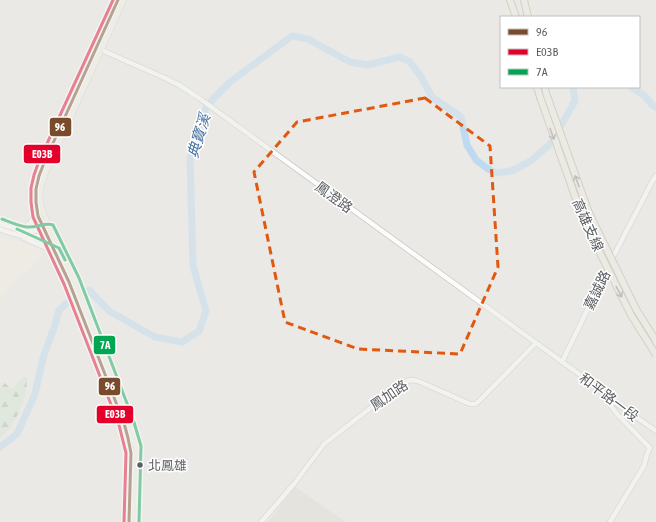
<svg xmlns="http://www.w3.org/2000/svg" width="656" height="522" font-family="'Asap Condensed','Noto Sans TC',sans-serif">
<style>
.commercial{fill:#f2eee0}
.education{fill:#dddbd5}
.forest{fill:url(#forest-firs)}
.lines{fill:none;stroke-linecap:round;stroke-linejoin:round}
.river{stroke:#bed9f0;stroke-width:7}
.secondary-casing{stroke:#c7c7c7;stroke-width:6}
.primary-casing{stroke:#cfc9b6;stroke-width:6}
.highway-casing{stroke:#bdb297;stroke-width:8}
.secondary{stroke:#fcfcfb;stroke-width:4.5}
.primary{stroke:#f1f0e8;stroke-width:5}
.highway{stroke:#edebe2;stroke-width:6}
.highway-bridge-casing{stroke:#bdb297;stroke-width:8;stroke-linecap:butt}
.highway-bridge{stroke:#edebe2;stroke-width:6}
.bus-1-casing{stroke:#fff;stroke-width:6}
.bus-2-casing{stroke:#fff;stroke-width:6}
.bus-3-casing{stroke:#fff;stroke-width:6}
.bus-1{stroke:#7a4b2a;stroke-width:3}
.bus-2{stroke:#e4002b;stroke-width:3}
.bus-3{stroke:#00a651;stroke-width:3}
.oneway{stroke:#8e8f8f}
.marked{fill:none;stroke:#e15910;stroke-width:3;stroke-dasharray:8 5;stroke-linejoin:round}
.bus-dot{fill:#5b5e62;stroke:#fff;stroke-width:1.5}
.labels{text-anchor:middle;stroke-width:3;stroke-linejoin:round;paint-order:stroke}
.bus-label{font-size:13px;fill:#5b5e62;stroke:#fff;text-anchor:start}
.street-label{font-size:14px;fill:#5b5e62;stroke:#fff}
.water-label{font-size:15px;font-style:italic;fill:#4b74a4;stroke:#fff}
.line-badge{stroke:#fff;stroke-width:1.5}
.badge-label{font-size:11px;text-anchor:middle;font-weight:bold;fill:#fff}
</style>
<defs>
<pattern id="forest-firs" width="22" height="20" patternUnits="userSpaceOnUse"><rect width="22" height="20" fill="#d4e5d2"/><path d="M5 1l3.5 6h-7zM16 11l3.5 6h-7z" fill="#afbdae"/></pattern>
</defs>
<rect width="100%" height="100%" fill="#eae9e5"/>
<!-- commercial -->
<polygon class="commercial" points="0,235 40,249 43,253 40,259 10,288 0,300"/>
<!-- education -->
<polygon class="education" points="295,487 346,522 268,522"/>
<!-- forest -->
<path class="forest" d="M23,377h4c0,22 -10,47 -27,61v-50l5,-5 7,6z"/>
<g class="lines">
<!-- river -->
<g class="river">
<polyline points="631,87 645,96 652,105 656,107"/>
<polyline points="0,447 17,434 35,394 43,358 55,325 59,310 66,304 89,290 109,311 155,337 182,342 199,331 206,311 193,266 190,157 203,115 206,108 213,99 230,82 292,36 308,39 350,62 368,65 399,57 409,61 420,75 432,97 461,117 467,145 476,160 488,169 497,173 511,171 531,161 551,143 575,101 573,87"/>
</g>
<defs>
<g id="secondary">
<polyline points="97,48 165,78 179,85 199,98 590,382 613,401 656,431"/>
<polyline points="0,224 25,232 48,229"/>
<path d="M16,228c11,1 19,-7 20,-18"/>
<path d="M0,229c19,7 30,11 50,4"/>
<polyline points="24,238 55,252"/>
<polyline points="562,362 613,257 653,180 656,176"/>
<polyline points="261,522 294,484 324,444 377,403 393,395 407,381 412,380 418,381 470,404 475,404 479,401 536,343"/>
<path d="M610,522l34,-56c2,-6 2,-12 6,-18l-33,-34 -6,-8 2,-5"/>
</g>
<g id="primary">
<path d="M118,0l-74,163c-8,19 -11,32 -6,53l31,66 55,141 4,15 3,15 -2,69"/>
<polyline points="124,0 45,174 42,184 40,195 41,206 50,229 74,280 128,421 136,447 136,457 134,522"/>
</g>
<g id="highway">
<polyline points="510,0 516,17"/>
<polyline points="524,0 528,17"/>
<polyline points="537,87 540,97"/>
<polyline points="545,87 546,93"/>
</g>
</defs>
<!-- secondary casing -->
<use href="#secondary" class="secondary-casing"/>
<!-- primary casing -->
<use href="#primary" class="primary-casing"/>
<!-- highway casing -->
<use href="#highway" class="highway-casing"/>
<!-- secondary -->
<use href="#secondary" class="secondary"/>
<!-- primary -->
<use href="#primary" class="primary"/>
<!-- highway -->
<use href="#highway" class="highway"/>
<defs>
<g id="highway-bridge">
<polyline points="546,93 589,213 636,309 656,341"/>
<polyline points="540,97 583,219 631,315 656,355"/>
</g>
</defs>
<!-- highway-bridge casing -->
<use href="#highway-bridge" class="highway-bridge-casing"/>
<!-- highway-bridge -->
<use href="#highway-bridge" class="highway-bridge"/>
<defs>
<polyline id="bus-1" points="118,0 44,163 39,176 36,189 36,202 38,216 69,282 124,423 128,438 131,453 129,522"/>
<polyline id="bus-2" points="113,0 39,161 34,175 31,188 31,202 33,217 64,284 119,425 126,453 124,522"/>
<g id="bus-3">
<path d="M2,219c8,3 17,7 25,8 9,1 18,-5 26,-2l26,53 54,141 8,27 -2,76"/>
<polyline points="17,229 59,248 65,260"/>
</g>
</defs>
<!-- bus-1 casing -->
<use href="#bus-1" class="bus-1-casing"/>
<!-- bus-2 casing -->
<use href="#bus-2" class="bus-2-casing"/>
<!-- bus-3 casing -->
<use href="#bus-3" class="bus-3-casing"/>
<!-- bus-1 -->
<use href="#bus-1" class="bus-1"/>
<!-- bus-2 -->
<use href="#bus-2" class="bus-2"/>
<!-- bus-3 -->
<use href="#bus-3" class="bus-3"/>
</g>
<!-- one-way arrows -->
<defs><path id="oneway-shaft" d="M-6 0H5M1.5-3L5.5 0L1.5 3" fill="none" stroke-width="1.6" stroke-linecap="round" stroke-linejoin="round"/></defs>
<g class="oneway">
<use href="#oneway-shaft" transform="translate(552 134) rotate(71)"/>
<use href="#oneway-shaft" transform="translate(577 181) rotate(-110)"/>
<use href="#oneway-shaft" transform="translate(619 292) rotate(63)"/>
</g>
<!-- marked area -->
<path d="M0 0H656V522H0ZM425,98l65,48 8,121 -38,87 -102,-5 -73,-27 -31,-150 43,-50z" fill="#eae9e5" fill-opacity=".55" fill-rule="evenodd"/>
<path class="marked" d="M425,98l65,48 8,121 -38,87 -102,-5 -73,-27 -31,-150 43,-50z"/>
<!-- markers -->
<circle class="bus-dot" cx="140" cy="465" r="3.5"/>
<g class="labels">
<!-- bus labels -->
<g class="bus-label">
<text x="148" y="470">北鳳雄</text>
</g>
<!-- street labels -->
<g class="street-label">
<text transform="translate(334 197) rotate(36)" y="5">鳳澄路</text>
<text transform="translate(588 225) rotate(66)" y="5">高雄支線</text>
<text transform="translate(597 290) rotate(-64)" y="5">嘉誠路</text>
<text transform="translate(389 395) rotate(-34)" y="5">鳳加路</text>
<text transform="translate(609 397) rotate(37)" y="5">和平路一段</text>
</g>
<!-- water labels -->
<g class="water-label">
<text transform="translate(199 136) rotate(-73)" y="5">典寶溪</text>
</g>
</g>
<g class="line-badge">
<rect x="49" y="117" width="23" height="20" rx="4" fill="#7a4b2a"/>
<rect x="23" y="144" width="38" height="20" rx="4" fill="#e4002b"/>
<rect x="93" y="335" width="23" height="20" rx="4" fill="#00a651"/>
<rect x="98" y="377" width="23" height="19" rx="4" fill="#7a4b2a"/>
<rect x="96" y="405" width="38" height="19" rx="4" fill="#e4002b"/>
</g>
<g class="badge-label">
<text x="60" y="131">96</text>
<text x="42" y="158">E03B</text>
<text x="105" y="349">7A</text>
<text x="110" y="390">96</text>
<text x="115" y="418">E03B</text>
</g>
<!-- legend -->
<rect x="500" y="16" width="140" height="72" fill="#ffffff" stroke="#bdbfc0"/>
<rect x="508" y="29" width="20" height="6" fill="#7a4b2a" stroke="#bdbfc0"/>
<text x="536" y="36" font-size="12" fill="#5b5e62">96</text>
<rect x="508" y="49" width="20" height="6" fill="#e4002b" stroke="#bdbfc0"/>
<text x="536" y="56" font-size="12" fill="#5b5e62">E03B</text>
<rect x="508" y="69" width="20" height="6" fill="#00a651" stroke="#bdbfc0"/>
<text x="536" y="76" font-size="12" fill="#5b5e62">7A</text>
</svg>
